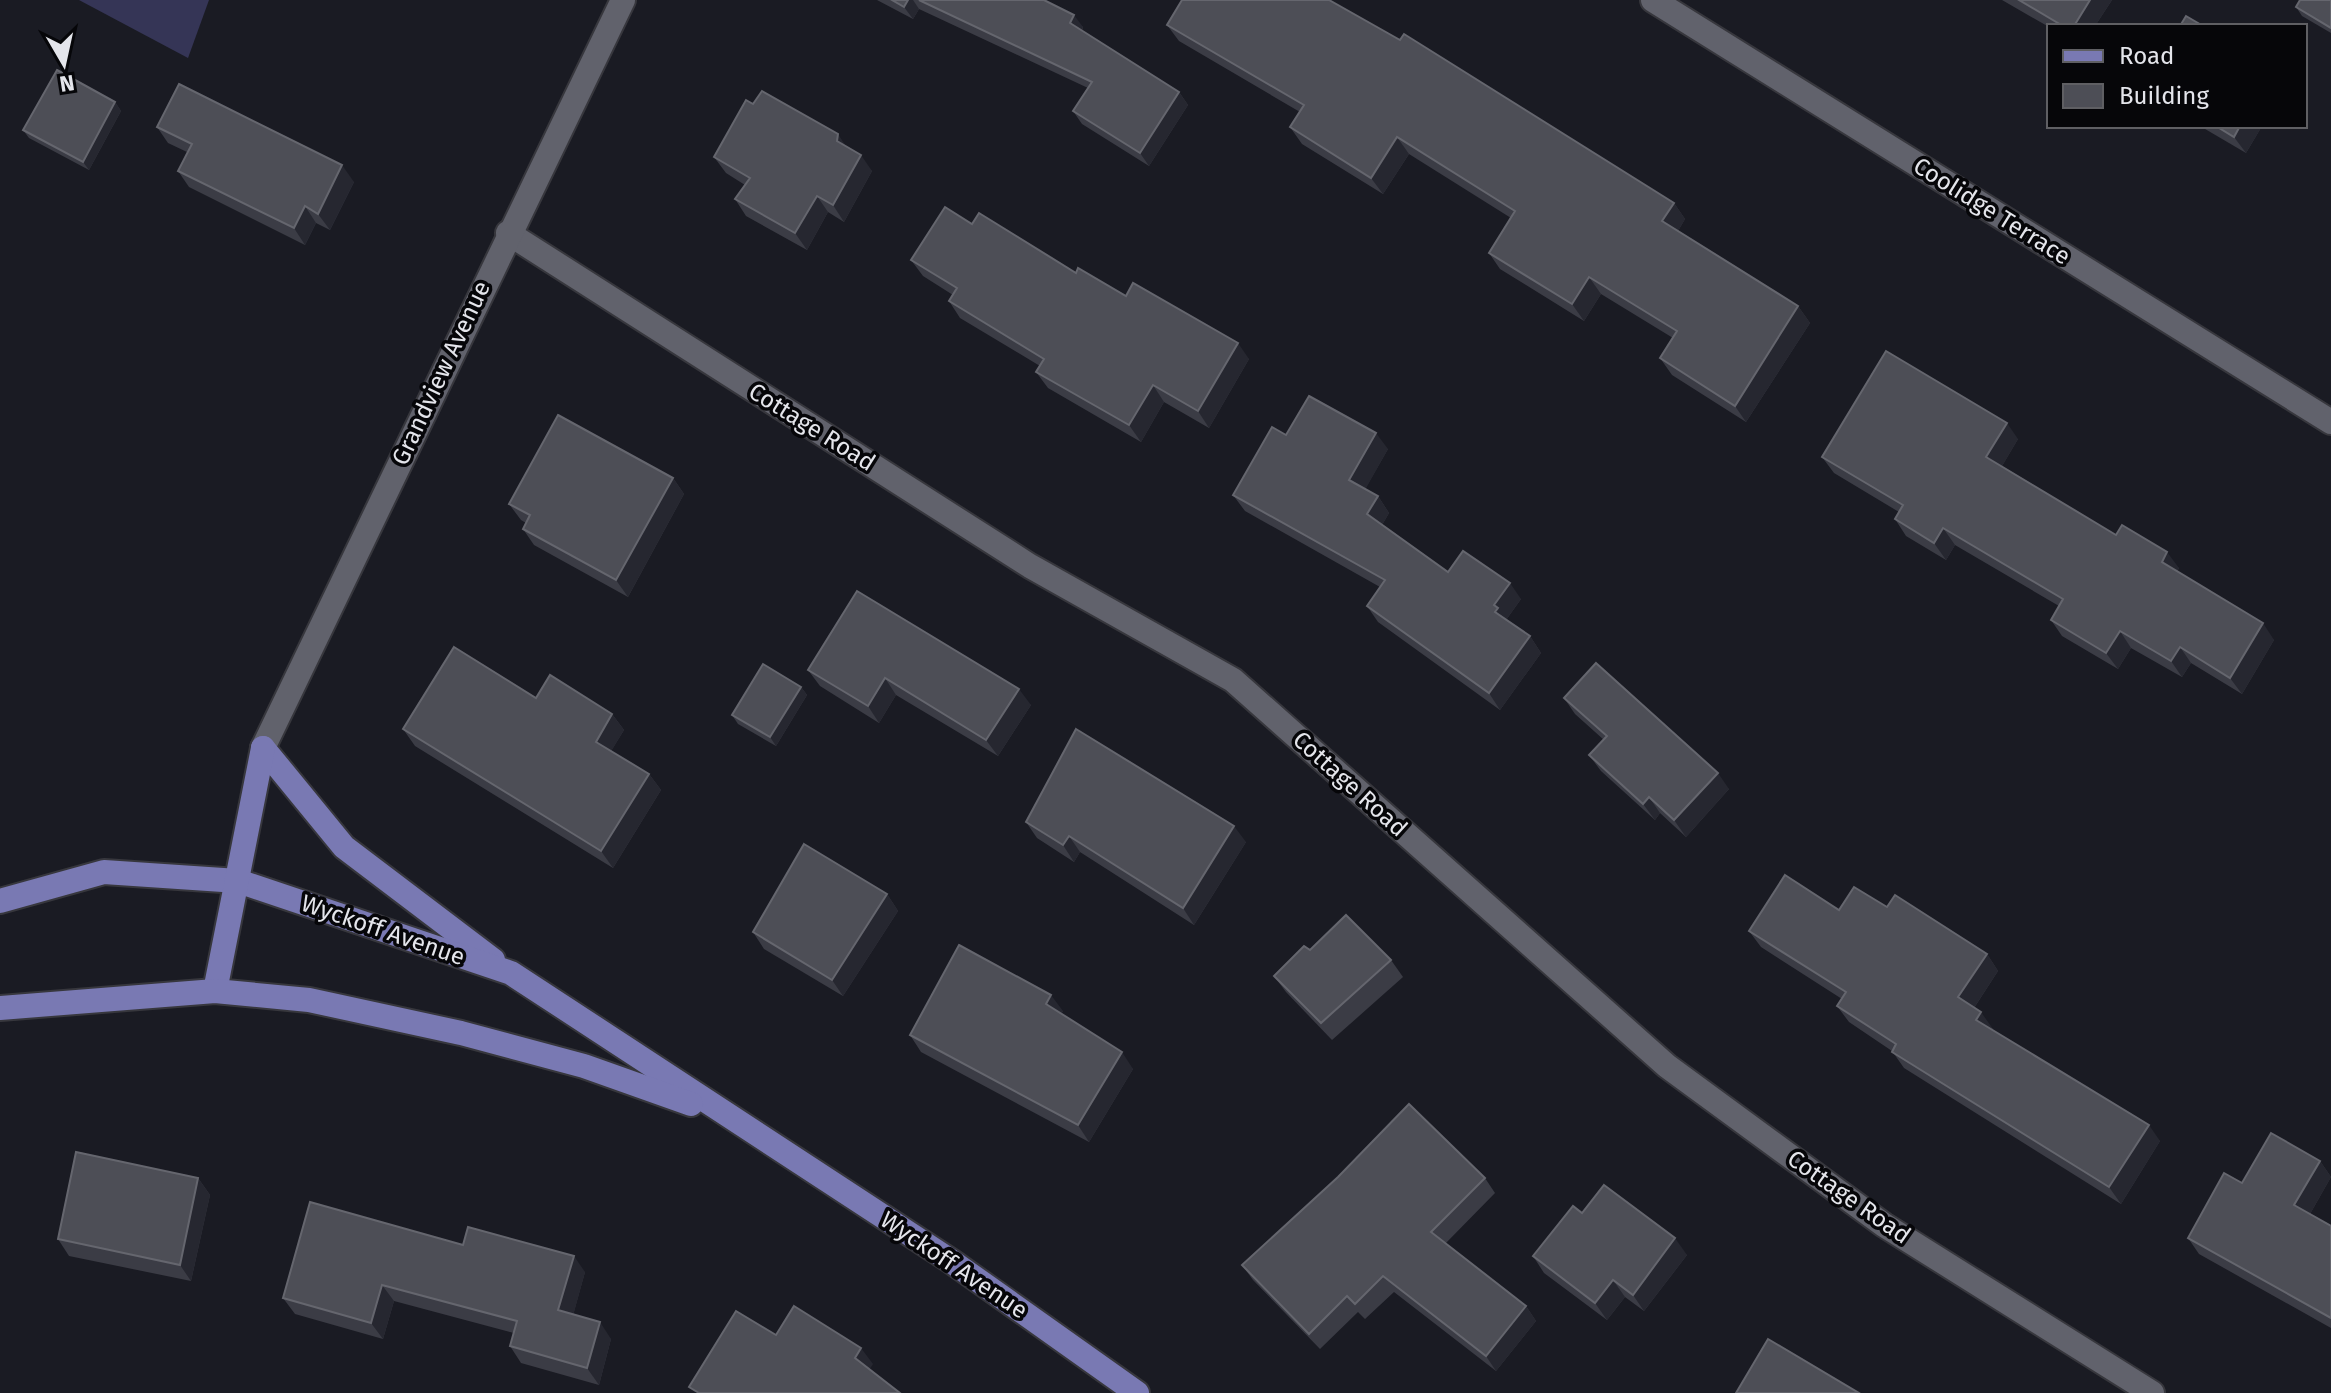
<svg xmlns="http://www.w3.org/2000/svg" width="2331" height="1393" font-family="'Fira Sans',sans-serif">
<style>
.green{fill:#353556}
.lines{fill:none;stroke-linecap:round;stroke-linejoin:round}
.minor-casing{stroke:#37373d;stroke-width:28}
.major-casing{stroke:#37373d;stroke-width:28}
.minor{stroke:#61626c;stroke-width:24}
.major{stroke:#7979b3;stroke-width:24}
.wall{fill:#3b3c45}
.shaded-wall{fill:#262730}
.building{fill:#4d4e56;stroke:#65666e;stroke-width:2}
.labels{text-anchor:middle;stroke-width:7;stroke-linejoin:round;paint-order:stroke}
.street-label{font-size:24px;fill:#e4e5eb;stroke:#060609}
</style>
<rect width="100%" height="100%" fill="#1a1b23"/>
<!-- green -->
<polygon class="green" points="79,0 209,0 188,58"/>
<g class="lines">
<defs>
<g id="minor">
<polyline points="1653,0 2331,422"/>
<polyline points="508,233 1030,566 1233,680 1667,1066 1884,1225 2152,1393"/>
<polyline points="263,748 623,0"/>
</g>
<g id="major">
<polyline points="263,748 344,847 493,960"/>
<polyline points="0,901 104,872 238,881 511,973 951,1261 1137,1393"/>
<polyline points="215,991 263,748"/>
<polyline points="0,1008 215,991 309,1000 461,1033 584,1066 691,1104"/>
</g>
</defs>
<!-- minor casing -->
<use href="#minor" class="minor-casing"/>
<!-- major casing -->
<use href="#major" class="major-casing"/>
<!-- minor -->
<use href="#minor" class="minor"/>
<!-- major -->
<use href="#major" class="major"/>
</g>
<!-- wall -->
<g class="wall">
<polygon points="877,0 1044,0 1083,27 1082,31 1179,92 1188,105 1149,166 1082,124 1073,111 1088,88 919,9 913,19"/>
<polygon points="2002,0 2112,0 2095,26 2049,26 2049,27"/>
<polygon points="2331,0 2331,33 2302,16 2296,7"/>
<polygon points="1167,25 1674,203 1685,219 1678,231 1798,306 1810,323 1746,422 1672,375 1660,358 1673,338 1601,294 1584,321 1500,269 1489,253 1511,218 1409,154 1383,194 1302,144 1290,127 1300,112 1179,41"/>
<polygon points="115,102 121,111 89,170 29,138 23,130"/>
<polygon points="2200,126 2262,126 2246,153"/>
<polygon points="157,127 354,182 330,230 316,223 305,245 189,187 178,171 187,152 168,143"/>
<polygon points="846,147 872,171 844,222 828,212 807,250 746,216 735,199 745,185 726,173 714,157"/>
<polygon points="972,224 1126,296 1249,359 1209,428 1164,402 1141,442 1048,388 1036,372 1040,366 960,318 949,301 953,295 923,276 911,260"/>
<polygon points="1286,435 1388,449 1365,489 1378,496 1389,513 1382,525 1448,572 1521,599 1506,620 1530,636 1541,653 1500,710 1378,622 1367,606 1380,587 1245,511 1233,495"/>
<polygon points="2018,439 2002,466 2116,535 2179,568 2177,572 2274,640 2242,694 2191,663 2182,677 2131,648 2118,669 2062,636 2051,620 2059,606 1955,545 1946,560 1906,536 1895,519 1899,512 1834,473 1822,457"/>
<polygon points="673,478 684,494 628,597 534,545 523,529 526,523 521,520 509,504"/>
<polygon points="857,591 1031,705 998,756 896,695 879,723 820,686 808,670"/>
<polygon points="801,687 807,695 776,746 738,724 732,715"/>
<polygon points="536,698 612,714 624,730 611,751 649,774 661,790 613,868 415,746 403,729"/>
<polygon points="1564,698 1729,789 1686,837 1660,813 1655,820 1601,771 1589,755 1604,740 1575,714"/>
<polygon points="1026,822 1246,842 1194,925 1080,852 1074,862 1037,838"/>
<polygon points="887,894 898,911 843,996 764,949 753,932"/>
<polygon points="1887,907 1987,954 1998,971 1974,1008 1993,1029 1992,1030 2160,1141 2121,1204 1904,1068 1892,1051 1849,1022 1837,1006 1842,999 1761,947 1749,931 1839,910"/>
<polygon points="1391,960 1403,977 1332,1040 1286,992 1274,976"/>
<polygon points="1063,1011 1061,1014 1133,1069 1089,1142 921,1052 910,1035"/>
<polygon points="2320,1161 2331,1177 2310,1214 2331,1226 2331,1328 2199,1254 2188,1238 2242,1183"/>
<polygon points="198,1178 210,1195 191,1281 69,1256 58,1239"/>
<polygon points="1485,1178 1495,1193 1445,1244 1526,1306 1536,1321 1496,1371 1394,1292 1365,1319 1358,1312 1320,1349 1253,1280 1242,1265"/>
<polygon points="1582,1213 1687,1255 1644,1311 1625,1297 1607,1320 1544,1273 1533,1256"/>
<polygon points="463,1245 585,1272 573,1315 611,1339 599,1385 521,1363 510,1346 514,1333 394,1301 383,1339 295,1314 283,1298"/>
</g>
<!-- shaded-wall -->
<g class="shaded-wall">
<polygon points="908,0 913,0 919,9 913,19 904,7"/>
<polygon points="2090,0 2112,0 2095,26 2074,26"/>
<polygon points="1074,15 1083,27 1079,36 1070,23"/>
<polygon points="1179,92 1188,105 1149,166 1140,153"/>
<polygon points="115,102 121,111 89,170 83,162"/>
<polygon points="2240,126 2262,126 2246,153 2234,137"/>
<polygon points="838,134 849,151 837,141"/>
<polygon points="1397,137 1409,154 1383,194 1371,178"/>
<polygon points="861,155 872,171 844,222 833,205"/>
<polygon points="342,165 354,182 330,230 318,214"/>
<polygon points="817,196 828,212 807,250 795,233"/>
<polygon points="1674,203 1685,219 1674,238 1662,221"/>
<polygon points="305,206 316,223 305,245 294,228"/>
<polygon points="1589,277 1601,294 1584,321 1572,304"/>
<polygon points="1798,306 1810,323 1746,422 1735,406"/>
<polygon points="1238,343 1249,359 1209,428 1198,411"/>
<polygon points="1153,385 1164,402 1141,442 1129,425"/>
<polygon points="2007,423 2018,439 1998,473 1986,457"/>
<polygon points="1376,433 1388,449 1361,497 1349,480"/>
<polygon points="673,478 684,494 628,597 616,580"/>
<polygon points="1378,496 1389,513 1379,530 1367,514"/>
<polygon points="1943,528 1955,545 1946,560 1934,543"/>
<polygon points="2167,552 2179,568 2173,579 2162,562"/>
<polygon points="1510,583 1521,599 1506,620 1495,612 1494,605"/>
<polygon points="2263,623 2274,640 2242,694 2230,678"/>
<polygon points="2120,631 2131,648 2118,669 2106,653"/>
<polygon points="1530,636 1541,653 1500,710 1489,693"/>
<polygon points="2180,647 2191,663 2182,677 2171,661"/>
<polygon points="885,678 896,695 879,723 868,706"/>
<polygon points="801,687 807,695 776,746 770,737"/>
<polygon points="1019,689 1031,705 998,756 986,740"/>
<polygon points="612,714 624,730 607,758 596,742"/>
<polygon points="1718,773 1729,789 1686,837 1674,820"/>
<polygon points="649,774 661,790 613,868 601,851"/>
<polygon points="1649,797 1660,813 1655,820 1643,804"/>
<polygon points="1234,826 1246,842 1194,925 1183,908"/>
<polygon points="1069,836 1080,852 1074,862 1063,845"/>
<polygon points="887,894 898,911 843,996 832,980"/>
<polygon points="1987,954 1998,971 1970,1014 1958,997"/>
<polygon points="1051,995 1063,1011 1057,1021 1046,1004"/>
<polygon points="1981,1012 1993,1029 1988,1037 1976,1020"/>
<polygon points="1122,1052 1133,1069 1089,1142 1078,1125"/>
<polygon points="2149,1125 2160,1141 2121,1204 2109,1187"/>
<polygon points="2320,1161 2331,1177 2306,1221 2294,1205"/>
<polygon points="198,1178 210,1195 191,1281 180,1265"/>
<polygon points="1675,1238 1687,1255 1644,1311 1633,1295"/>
<polygon points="574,1256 585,1272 570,1327 558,1310"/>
<polygon points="1613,1280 1625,1297 1607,1320 1595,1303"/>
<polygon points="382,1285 394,1301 383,1339 371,1323"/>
<polygon points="1526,1306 1536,1321 1496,1371 1486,1356"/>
<polygon points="600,1322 611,1339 599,1385 587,1368"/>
<polygon points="861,1348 873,1364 866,1375 855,1358"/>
</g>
<!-- building -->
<g class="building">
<polygon points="892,0 908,0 904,7"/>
<polygon points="919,0 1044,0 1074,15 1070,23 1179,92 1140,153 1073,111 1092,82"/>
<polygon points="1182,0 1329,0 1400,40 1404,34 1674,203 1662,221 1798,306 1735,406 1660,358 1677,331 1589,277 1572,304 1489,253 1515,211 1397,137 1371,178 1290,127 1304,105 1167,25"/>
<polygon points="2019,0 2090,0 2074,26 2063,26"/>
<polygon points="2300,0 2331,0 2331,28 2296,7"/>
<polygon points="2186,16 2203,26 2180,26"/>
<polygon points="57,70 115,102 83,162 23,130"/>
<polygon points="179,84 342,165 318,214 305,206 294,228 178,171 192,144 157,127"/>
<polygon points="762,91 838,134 837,141 861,155 833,205 817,196 795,233 735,199 750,178 714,157 746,100 753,104"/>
<polygon points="2216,126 2240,126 2234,137"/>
<polygon points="945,207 972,224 979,213 1076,273 1078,268 1126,296 1133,283 1238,343 1198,411 1153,385 1129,425 1036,372 1044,359 949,301 957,288 911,260"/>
<polygon points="1886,351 2007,423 1986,457 2116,535 2122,525 2167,552 2162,562 2263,623 2230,678 2180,647 2171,661 2120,631 2106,653 2051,620 2063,599 1943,528 1934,543 1895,519 1903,505 1822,457"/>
<polygon points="1309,396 1376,433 1349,480 1378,496 1367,514 1448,572 1463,551 1510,583 1494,605 1498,608 1495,612 1530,636 1489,693 1367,606 1385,580 1233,495 1272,427 1286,435"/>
<polygon points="558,415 673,478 616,580 523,529 530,515 509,504"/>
<polygon points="857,591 1019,689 986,740 885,678 868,706 808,670"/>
<polygon points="454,647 536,698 550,675 612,714 596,742 649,774 601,851 403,729"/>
<polygon points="1596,663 1718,773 1674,820 1649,797 1643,804 1589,755 1607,736 1564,698"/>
<polygon points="763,664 801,687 770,737 732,715"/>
<polygon points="1076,729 1234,826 1183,908 1069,836 1063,845 1026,822"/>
<polygon points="804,844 887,894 832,980 753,932"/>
<polygon points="1785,875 1839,910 1854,887 1887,907 1895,895 1987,954 1958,997 1981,1012 1976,1020 2149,1125 2109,1187 1892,1052 1896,1044 1837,1006 1846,992 1749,931"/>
<polygon points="1346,915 1391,960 1321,1023 1274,976 1304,946 1310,950"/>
<polygon points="959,945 1051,995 1046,1004 1122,1052 1078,1125 910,1035"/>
<polygon points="1409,1104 1485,1178 1431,1232 1526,1306 1486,1356 1383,1276 1355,1304 1347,1296 1309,1334 1242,1265 1338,1177"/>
<polygon points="2271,1133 2320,1161 2294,1205 2331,1226 2331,1318 2188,1238 2224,1173 2242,1183"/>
<polygon points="76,1152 198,1178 180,1265 58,1239"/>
<polygon points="1604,1185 1675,1238 1633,1295 1613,1280 1595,1303 1533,1256 1573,1206 1582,1213"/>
<polygon points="310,1202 463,1245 468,1227 574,1256 558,1310 600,1322 587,1368 510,1346 517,1321 382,1285 371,1323 283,1298"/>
<polygon points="794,1306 861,1348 855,1358 900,1393 699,1393 689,1387 736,1311 776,1335"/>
<polygon points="1768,1339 1859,1393 1736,1393"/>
</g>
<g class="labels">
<!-- street labels -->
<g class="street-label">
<text transform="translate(1992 211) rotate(32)" y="8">Coolidge Terrace</text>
<text transform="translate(441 373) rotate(-65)" y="8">Grandview Avenue</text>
<text transform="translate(812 427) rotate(32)" y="8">Cottage Road</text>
<text transform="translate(1350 784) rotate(42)" y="8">Cottage Road</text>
<text transform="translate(383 930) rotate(19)" y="8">Wyckoff Avenue</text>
<text transform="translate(1849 1197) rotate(35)" y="8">Cottage Road</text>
<text transform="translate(954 1265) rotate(34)" y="8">Wyckoff Avenue</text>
</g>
</g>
<!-- legend -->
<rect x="2047" y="24" width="260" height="104" fill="#060609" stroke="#5f5f63" stroke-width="2"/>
<rect x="2063" y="50" width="40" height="12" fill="#7979b3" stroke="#5f5f63" stroke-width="2"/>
<text x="2119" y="64" font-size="24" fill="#e4e5eb">Road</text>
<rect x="2063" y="84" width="40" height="24" fill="#4d4e56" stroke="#5f5f63" stroke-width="2"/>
<text x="2119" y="104" font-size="24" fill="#e4e5eb">Building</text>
<!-- north arrow -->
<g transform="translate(64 64) rotate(171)" stroke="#060609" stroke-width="6" paint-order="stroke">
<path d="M0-6L14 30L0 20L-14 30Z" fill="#e4e5eb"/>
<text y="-12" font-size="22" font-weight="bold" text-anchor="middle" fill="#e4e5eb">N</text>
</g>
</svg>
